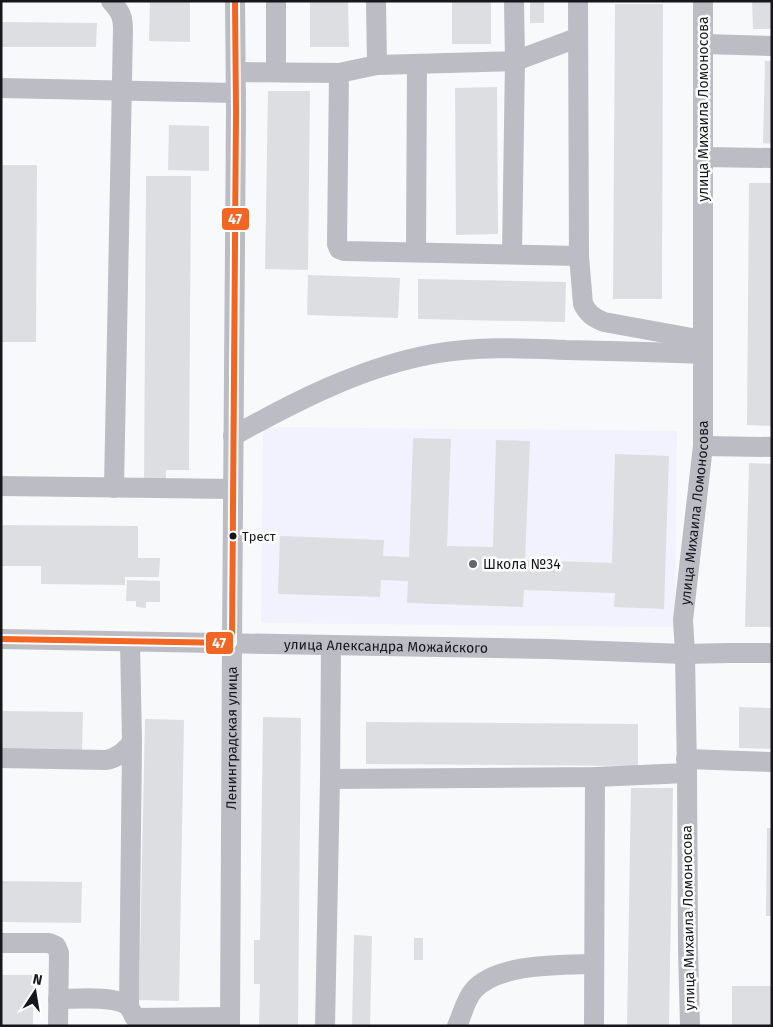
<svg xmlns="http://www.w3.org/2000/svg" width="773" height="1027" font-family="'Fira Sans',sans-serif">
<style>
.built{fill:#f1f2fd}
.building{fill:#dddee2}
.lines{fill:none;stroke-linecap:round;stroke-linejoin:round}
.minor{stroke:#bbbcc4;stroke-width:20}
.bus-1-casing{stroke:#fff;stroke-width:10}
.bus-1{stroke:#f26522;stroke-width:6}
.bus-dot{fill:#16161d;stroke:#fff;stroke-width:2}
.poi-dot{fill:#65656b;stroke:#fff;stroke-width:2}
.labels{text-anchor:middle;stroke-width:5;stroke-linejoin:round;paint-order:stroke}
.bus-label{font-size:13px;fill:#16161d;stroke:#fff;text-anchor:start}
.street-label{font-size:14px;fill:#16161d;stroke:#fff}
.poi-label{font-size:14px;fill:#16161d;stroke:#fff;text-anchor:start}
.line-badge{stroke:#fff;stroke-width:2}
.badge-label{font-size:14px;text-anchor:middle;font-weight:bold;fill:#fff}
</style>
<rect width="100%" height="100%" fill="#f8f9fb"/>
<!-- built -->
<polygon class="built" points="263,427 677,431 675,627 261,623"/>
<!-- building -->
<g class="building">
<polygon points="150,1 190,1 190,42 149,41"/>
<polygon points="310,1 348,1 349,47 310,47"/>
<rect x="452" y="1" width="39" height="43"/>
<rect x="530" y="1" width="14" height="22"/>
<polygon points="752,1 772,1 772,29 753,29"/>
<polygon points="615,4 663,4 662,299 613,299"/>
<polygon points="1,22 97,23 96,47 1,47"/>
<polygon points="765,61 772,61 772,144 763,143"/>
<polygon points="497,87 498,234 456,235 455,88"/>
<polygon points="268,91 310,91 308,270 265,269"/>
<polygon points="169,125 209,126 209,171 168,170"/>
<polygon points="1,165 37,165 36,342 1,342"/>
<polygon points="146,176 191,176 189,470 166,470 166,484 144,484"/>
<polygon points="749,183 772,183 772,426 747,425"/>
<polygon points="308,275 400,278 398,318 307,315"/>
<polygon points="418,279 566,282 565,322 418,319"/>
<polygon points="413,438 451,439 447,546 493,547 496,440 530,441 525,560 612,563 615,454 669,456 664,609 614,607 615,593 524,590 523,607 407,603 408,581 381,580 380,597 278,594 280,536 384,540 383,556 409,557"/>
<polygon points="749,463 772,464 772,627 745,627"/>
<polygon points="1,525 138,526 138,558 160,558 159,577 125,577 125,585 41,584 41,566 1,566"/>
<polygon points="127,580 160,581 160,602 146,602 146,608 136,607 136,601 126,601"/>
<polygon points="739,707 772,708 772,749 739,748"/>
<polygon points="1,711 83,712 82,751 1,749"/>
<polygon points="263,717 301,718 298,1026 259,1026 260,984 254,984 254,940 260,940"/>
<polygon points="145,719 184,720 179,1001 139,1000"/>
<polygon points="366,722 638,724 638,766 366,764"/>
<polygon points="631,788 673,788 669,1026 627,1026"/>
<polygon points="767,828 772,828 772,916 766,916"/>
<polygon points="1,881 82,882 81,923 1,922"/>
<polygon points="354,935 372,936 370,1026 352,1026"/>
<rect x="414" y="938" width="9" height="22"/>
<rect x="1" y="975" width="32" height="51"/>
<rect x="732" y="986" width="40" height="40"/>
</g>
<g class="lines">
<!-- minor -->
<g class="minor">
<path d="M111,1c9,10 12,15 12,28l-9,459"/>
<polyline points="376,1 377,65"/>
<path d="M578,1l1,255 4,48c5,10 11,14 21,18l99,18"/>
<polyline points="704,44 772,46"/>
<polyline points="236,72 339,73 377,65 515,61 514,1"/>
<polyline points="276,72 276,1"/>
<polyline points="339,73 337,244 339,249 344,251 579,256"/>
<polyline points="1,88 236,93"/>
<polyline points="703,157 772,158"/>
<polyline points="416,252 417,64"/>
<polyline points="512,254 515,61 577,38"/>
<path d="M233,436c63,-35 129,-69 200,-82 44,-8 89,-6 133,-4 46,1 91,2 137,4"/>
<polyline points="703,446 772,447"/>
<polyline points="1,486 233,489"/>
<path id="s1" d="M1,639l547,10 137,5 44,-1h43"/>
<path d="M1,758l105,2c12,-2 18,-9 26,-17l-2,-101"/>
<polyline points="686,759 772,762"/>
<polyline points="330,779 595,777 687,773"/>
<polyline points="1,943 49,943 56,946 59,953 58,1026"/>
<path d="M58,999c17,0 58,-4 70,7 3,3 4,7 6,10"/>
<polyline points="129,1007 132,743"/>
<polyline points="135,1018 230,1017"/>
<path id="s2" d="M230,1026l2,-383 4,-532 -1,-110"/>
<polyline points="325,1026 330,779 331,645"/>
<path d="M457,1026c5,-11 9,-27 16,-35 23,-28 88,-26 121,-27"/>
<polyline points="594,1026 595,777"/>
<path id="s3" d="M690,1026l-2,-78 -1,-175 -2,-119 -2,-34 20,-174v-445"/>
</g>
<defs>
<polyline id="bus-1" points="1,639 232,643 236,111 235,1"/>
</defs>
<!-- bus-1 casing -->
<use href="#bus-1" class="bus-1-casing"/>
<!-- bus-1 -->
<use href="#bus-1" class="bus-1"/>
</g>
<!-- markers -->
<circle class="bus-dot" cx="233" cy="536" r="4.5"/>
<circle class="poi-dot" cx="473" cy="564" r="5"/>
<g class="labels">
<!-- bus labels -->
<g class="bus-label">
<text x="242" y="541">Трест</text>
</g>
<!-- street labels -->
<g class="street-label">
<text transform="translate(703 109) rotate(-90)" y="5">улица Михаила Ломоносова</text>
<text dy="5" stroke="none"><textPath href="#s3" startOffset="514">улица Михаила Ломоносова</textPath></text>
<text dy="5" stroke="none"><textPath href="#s1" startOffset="385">улица Александра Можайского</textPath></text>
<text dy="5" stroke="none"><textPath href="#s2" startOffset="288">Ленинградская улица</textPath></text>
<text transform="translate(688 918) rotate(-91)" y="5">улица Михаила Ломоносова</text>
</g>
<!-- poi labels -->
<g class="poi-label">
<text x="483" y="569">Школа №34</text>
</g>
</g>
<g class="line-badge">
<rect x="221" y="207" width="29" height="24" rx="5" fill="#f26522"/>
<rect x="205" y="631" width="29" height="24" rx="5" fill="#f26522"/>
</g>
<g class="badge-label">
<text x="235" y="224">47</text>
<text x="219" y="648">47</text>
</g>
<!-- border -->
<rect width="773" height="1027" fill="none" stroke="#16161d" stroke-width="5"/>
<!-- north arrow -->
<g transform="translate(35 992) rotate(12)" stroke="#ffffff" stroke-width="4" paint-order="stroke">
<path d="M0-4L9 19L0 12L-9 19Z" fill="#16161d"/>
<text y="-8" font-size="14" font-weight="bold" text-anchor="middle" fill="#16161d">N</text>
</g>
</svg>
